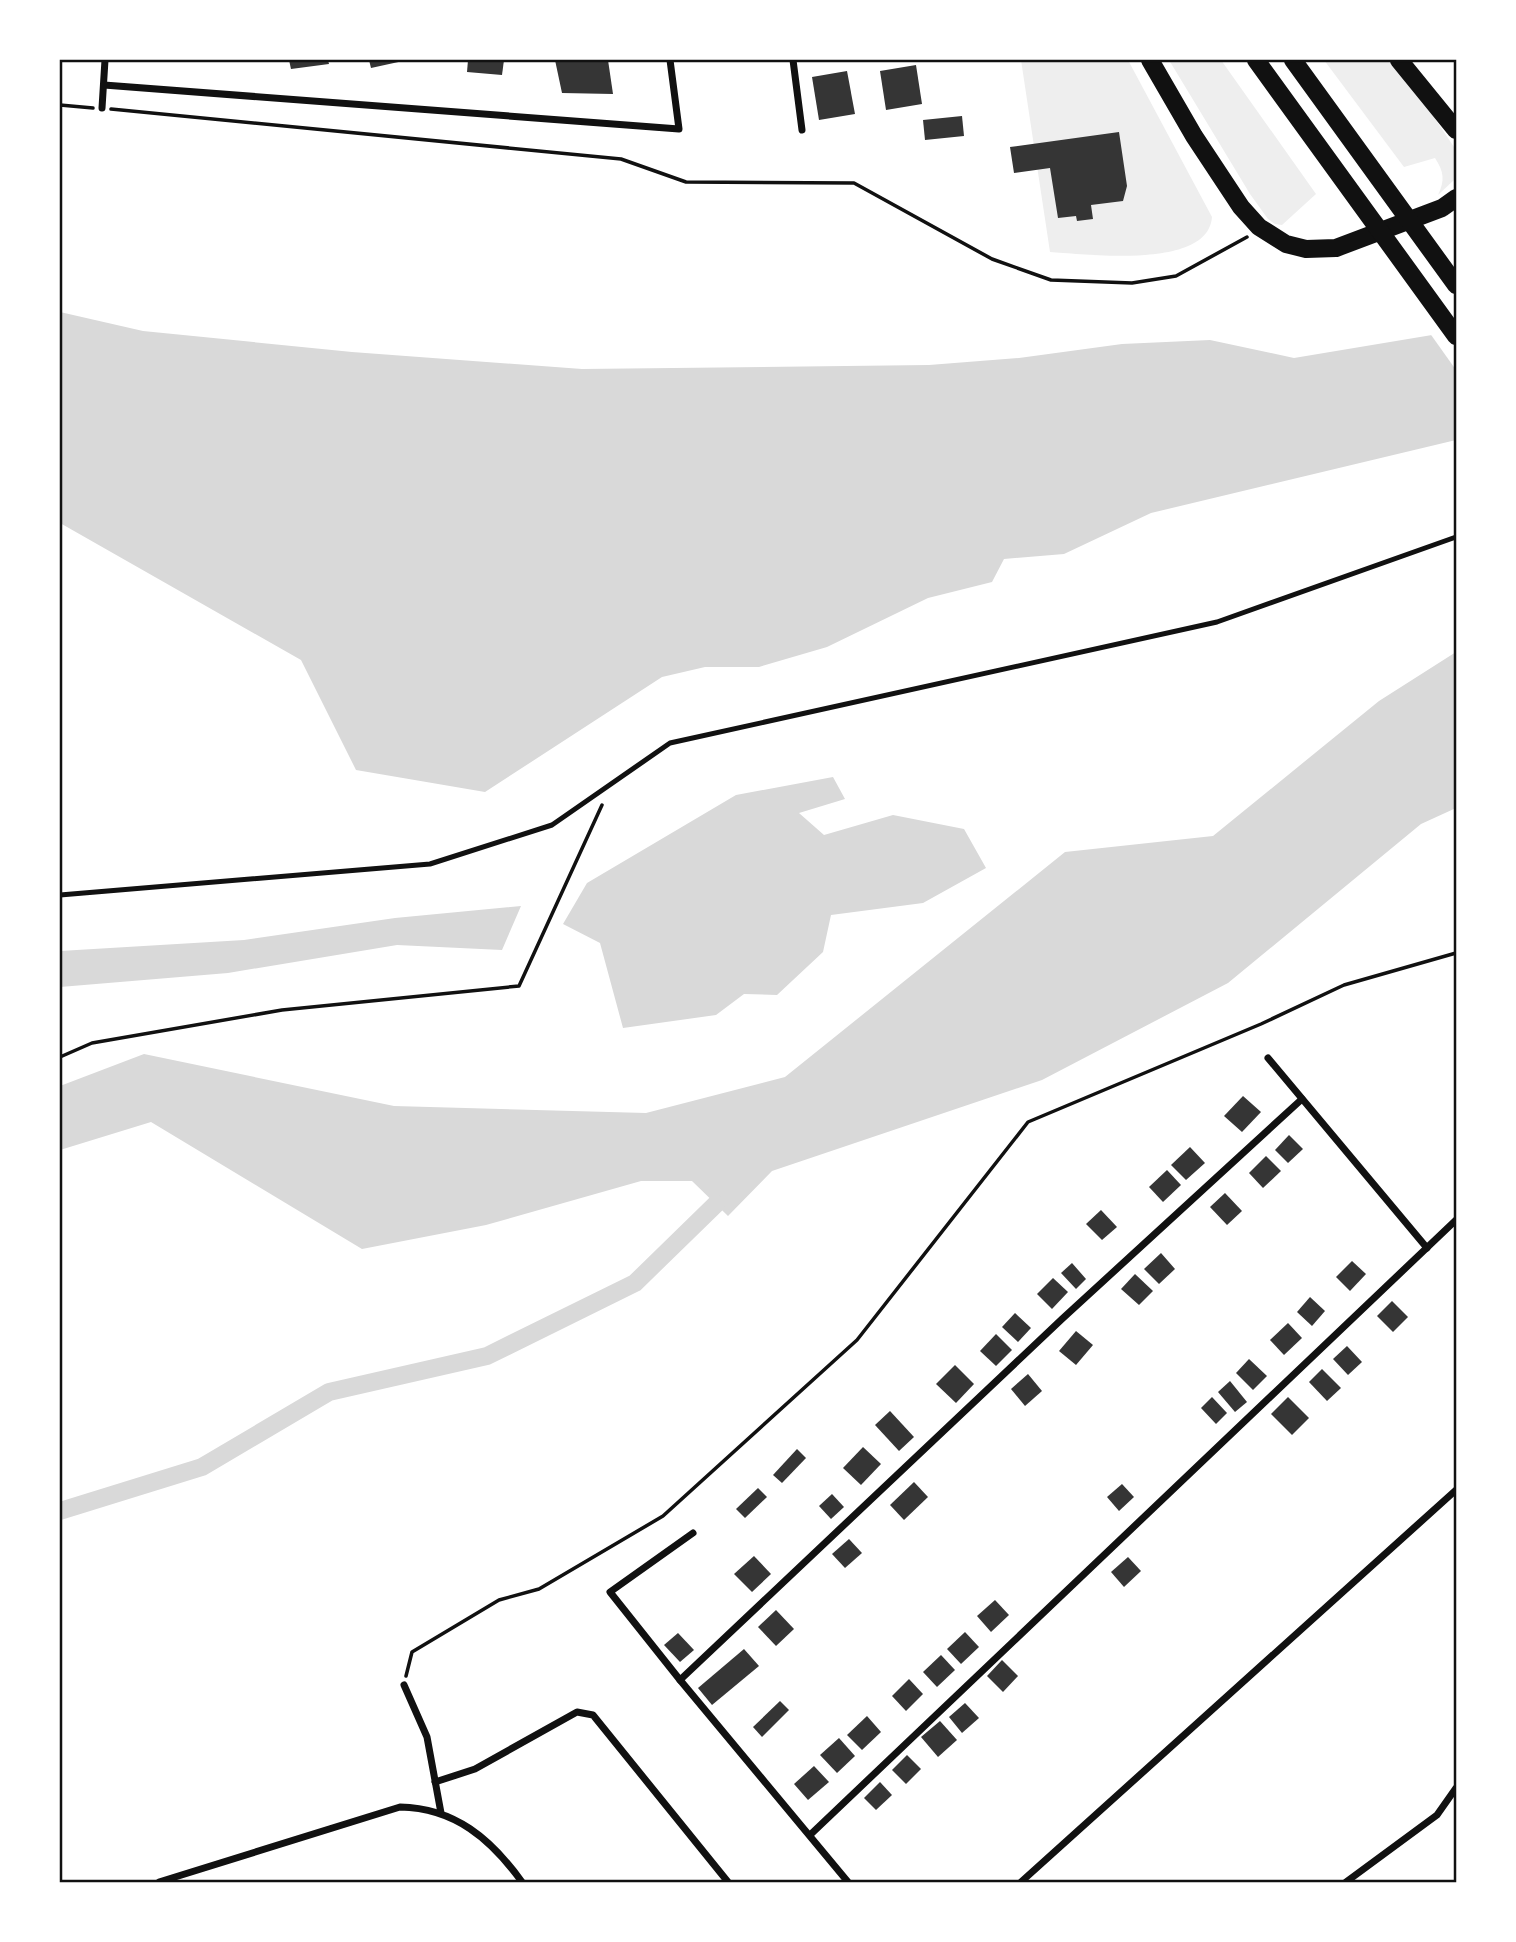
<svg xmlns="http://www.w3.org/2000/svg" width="1516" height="1942" font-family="'DejaVu Sans',sans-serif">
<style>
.green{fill:#eee}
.water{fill:#d9d9d9}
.pier{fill:#fff}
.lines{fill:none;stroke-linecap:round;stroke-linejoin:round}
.canal{stroke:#d9d9d9;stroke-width:18}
.building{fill:#353535}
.path{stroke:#111;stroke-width:3.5}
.service{stroke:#111;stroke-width:5}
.minor{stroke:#111;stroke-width:7}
.trunk{stroke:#111;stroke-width:18}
.neatline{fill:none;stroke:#111;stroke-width:2.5}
</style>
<rect width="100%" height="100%" fill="#fff"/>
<!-- green -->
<g class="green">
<path d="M1021,60h107l84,157c-4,53 -125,37 -162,35z"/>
<polygon points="1169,60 1221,60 1316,194 1282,225 1275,224 1268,219 1250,194"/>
<path d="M1324,60h66l21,23 45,67 -1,29 -17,16c7,-15 6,-23 -3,-37l-31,9z"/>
</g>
<!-- water -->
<g class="water">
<polygon points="60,312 143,331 352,352 582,369 929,365 1019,358 1122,344 1210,340 1294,358 1456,331 1456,440 1151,513 1064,554 1004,559 992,582 928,598 827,647 759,667 705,667 662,677 485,792 356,770 301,660 60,523"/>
<polygon points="1456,652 1456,808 1421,824 1228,983 1042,1080 772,1171 728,1216 692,1181 641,1181 486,1225 362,1249 151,1122 60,1150 60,1086 144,1054 394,1106 646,1113 785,1077 1065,852 1213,836 1379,701"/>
<polygon points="833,777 845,799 799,813 824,835 893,815 964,829 986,868 923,903 831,915 823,952 777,995 744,994 716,1015 623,1028 600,943 563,924 587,883 736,795"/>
<polygon points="521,906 502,950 397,945 228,973 60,987 60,951 244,940 395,918"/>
</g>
<!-- pier -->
<polygon class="pier" points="1456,328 1456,370 1429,332"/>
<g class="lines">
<!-- canal -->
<polyline class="canal" points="60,1511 202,1467 329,1392 487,1356 635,1283 716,1204"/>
</g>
<!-- building -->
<g class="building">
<polygon points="289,60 328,60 329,64 291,69"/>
<polygon points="369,60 403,60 403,61 371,68"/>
<polygon points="468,60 504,60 502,75 467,72"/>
<polygon points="555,60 608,60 613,94 562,93"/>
<polygon points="916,65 922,104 886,110 880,71"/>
<polygon points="847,71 855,114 819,120 812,77"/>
<polygon points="962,116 964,136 925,140 923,120"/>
<polygon points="1119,132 1127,186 1123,201 1091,205 1093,219 1077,221 1076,216 1058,218 1050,168 1014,173 1010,147"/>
<polygon points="1243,1096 1261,1112 1242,1132 1224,1116"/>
<polygon points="1289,1135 1303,1149 1288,1163 1275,1150"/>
<polygon points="1190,1147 1205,1163 1186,1180 1171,1165"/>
<polygon points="1266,1156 1281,1171 1263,1188 1249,1173"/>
<polygon points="1167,1170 1181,1185 1163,1202 1149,1187"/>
<polygon points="1225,1193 1242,1211 1227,1225 1210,1207"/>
<polygon points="1101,1210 1117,1227 1102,1240 1086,1224"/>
<polygon points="1161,1253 1175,1269 1159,1284 1144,1269"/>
<polygon points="1352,1261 1366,1274 1350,1291 1336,1277"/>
<polygon points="1072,1263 1086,1279 1076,1289 1061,1273"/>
<polygon points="1135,1274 1153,1291 1139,1305 1121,1289"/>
<polygon points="1053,1278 1068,1292 1052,1309 1037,1294"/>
<polygon points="1310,1297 1325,1311 1312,1326 1297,1312"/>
<polygon points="1392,1301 1408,1317 1393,1332 1377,1316"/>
<polygon points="1015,1313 1031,1328 1018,1342 1002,1327"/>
<polygon points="1288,1323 1302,1338 1284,1355 1270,1340"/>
<polygon points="1076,1331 1093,1345 1076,1365 1059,1351"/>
<polygon points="996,1334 1012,1350 996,1366 980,1351"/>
<polygon points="1347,1346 1362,1362 1348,1375 1333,1359"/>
<polygon points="1249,1359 1267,1376 1253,1390 1236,1373"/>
<polygon points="955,1365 974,1384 956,1403 936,1384"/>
<polygon points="1322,1369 1341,1388 1327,1401 1309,1382"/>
<polygon points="1028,1374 1042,1391 1025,1406 1011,1389"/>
<polygon points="1230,1381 1247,1402 1235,1412 1218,1392"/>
<polygon points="1212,1397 1227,1413 1216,1424 1201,1408"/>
<polygon points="1288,1397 1309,1418 1292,1435 1271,1414"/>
<polygon points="890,1411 914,1437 899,1451 875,1425"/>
<polygon points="863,1447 881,1464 861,1485 843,1468"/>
<polygon points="797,1449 806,1458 782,1483 773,1475"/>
<polygon points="914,1482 928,1497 904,1520 890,1505"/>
<polygon points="1122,1484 1134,1497 1119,1511 1107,1497"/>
<polygon points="758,1488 767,1497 745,1518 736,1509"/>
<polygon points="832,1494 844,1507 831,1519 819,1506"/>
<polygon points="849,1539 862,1553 845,1568 832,1554"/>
<polygon points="754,1556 771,1574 752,1592 734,1574"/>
<polygon points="1128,1557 1141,1571 1124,1587 1111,1572"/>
<polygon points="995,1600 1009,1615 991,1632 977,1616"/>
<polygon points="776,1610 794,1629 776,1646 758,1627"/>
<polygon points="965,1632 979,1647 961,1664 947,1649"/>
<polygon points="678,1633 694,1650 680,1662 664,1645"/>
<polygon points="744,1649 759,1666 712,1705 698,1688"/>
<polygon points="941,1655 955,1670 937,1687 923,1672"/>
<polygon points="1002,1660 1018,1676 1003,1692 987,1676"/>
<polygon points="909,1679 923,1694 906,1711 892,1696"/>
<polygon points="780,1701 789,1710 762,1737 753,1727"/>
<polygon points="965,1703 979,1718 962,1733 949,1717"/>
<polygon points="867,1716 881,1732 862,1750 847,1735"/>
<polygon points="940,1721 957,1740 938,1757 921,1737"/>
<polygon points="839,1738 855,1756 837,1773 820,1755"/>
<polygon points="907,1755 921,1769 906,1784 892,1770"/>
<polygon points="814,1766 829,1782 808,1800 794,1784"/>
<polygon points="880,1782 892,1795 876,1810 864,1798"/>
</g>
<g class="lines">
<!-- path -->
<g class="path">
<polyline points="60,105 93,108"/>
<polyline points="111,109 621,159 686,182 854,183 992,259 1051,280 1132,283 1176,276 1247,237"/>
<polyline points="60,1057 92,1043 282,1010 519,986 602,805"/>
<polyline points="406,1676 412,1652 499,1600 539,1589 663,1516 857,1340 1028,1122 1261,1024 1344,985 1456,953"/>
</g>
<!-- service -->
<polyline class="service" points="60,895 430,864 552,825 670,743 1217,622 1456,537"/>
<!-- minor -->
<g class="minor">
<polyline points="793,60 802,130"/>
<polyline points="104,85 679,129 670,60"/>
<polyline points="102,108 105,60"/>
<polyline points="1268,1058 1427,1248"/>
<polyline points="693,1533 610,1592 680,1680 848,1882"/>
<polyline points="680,1680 1062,1319 1302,1099"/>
<polyline points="404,1685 427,1737 441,1813"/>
<polyline points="435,1782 475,1769 577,1712 593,1715 728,1882"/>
<polyline points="810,1835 1456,1220"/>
<path d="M159,1882l241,-75c55,1 91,32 122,75"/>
<polyline points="1021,1882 1456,1490"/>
<polyline points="1346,1882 1437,1815 1456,1788"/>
</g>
<!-- trunk -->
<g class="trunk">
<polyline points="1150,60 1194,136 1241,207 1259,227 1286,244 1306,249 1336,248 1442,208 1456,198"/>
<polyline points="1256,60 1456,336"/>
<polyline points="1293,60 1456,285"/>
<polyline points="1399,60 1456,130"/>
</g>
</g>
<!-- border -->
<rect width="1516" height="1942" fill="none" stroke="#ffffff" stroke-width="122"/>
<rect x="61" y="61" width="1394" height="1820" class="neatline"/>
</svg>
